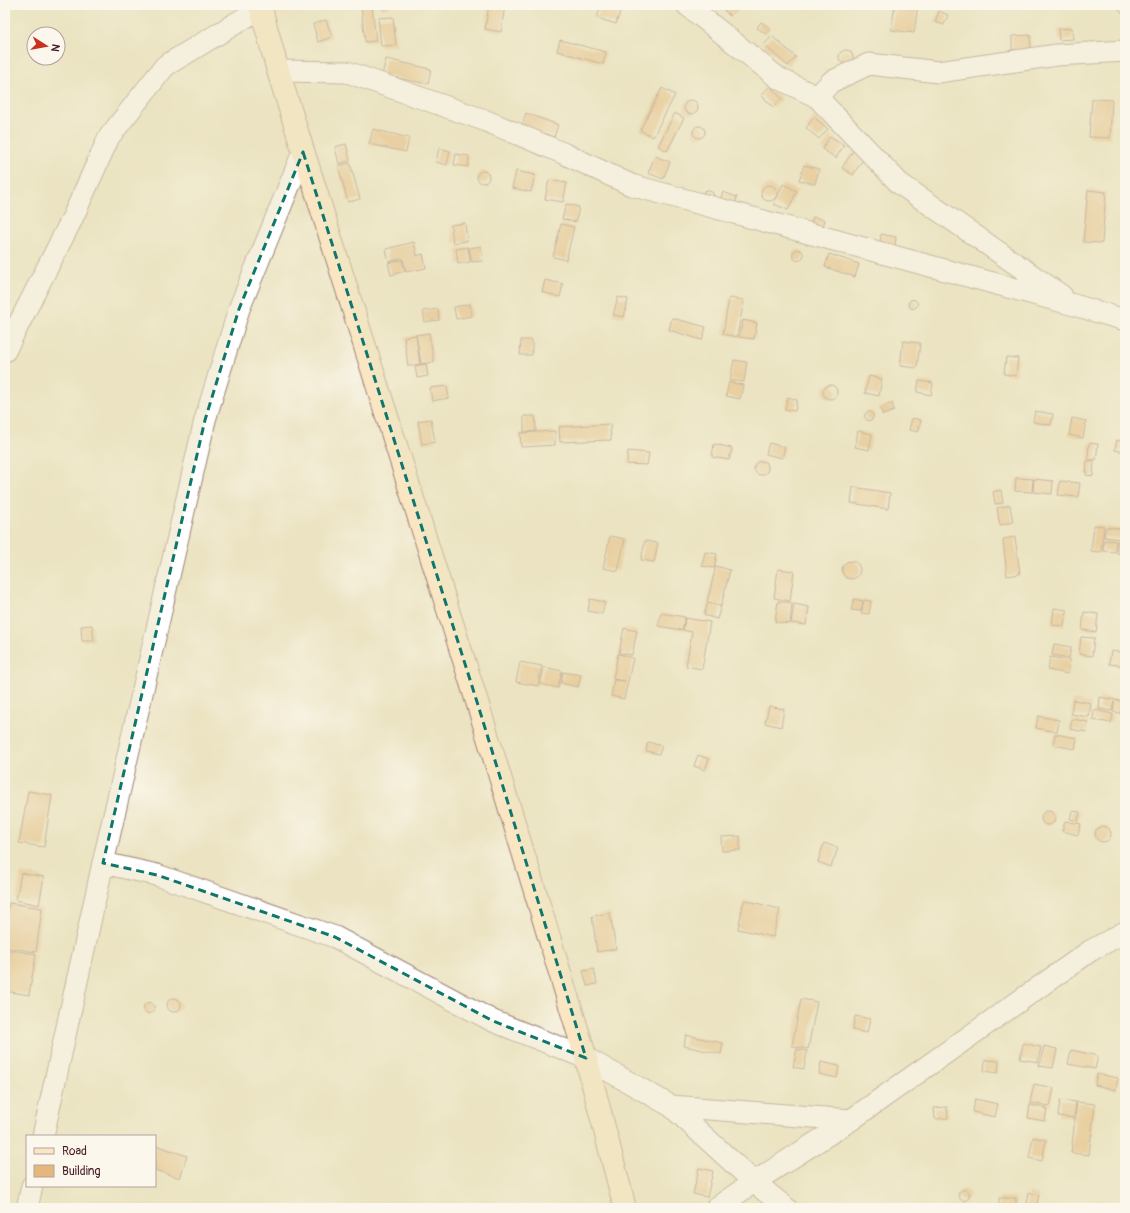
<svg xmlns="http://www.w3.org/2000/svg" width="1130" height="1213" font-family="Pangolin,sans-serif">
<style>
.building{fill:#e6b77c}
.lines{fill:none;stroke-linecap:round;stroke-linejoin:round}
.minor-casing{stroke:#9a8176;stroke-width:23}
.secondary-casing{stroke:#9a8176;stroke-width:24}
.minor{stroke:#fff;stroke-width:21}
.secondary{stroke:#fbe6c4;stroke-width:22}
.marked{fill:none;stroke:#0f766e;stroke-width:3;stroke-dasharray:8 5;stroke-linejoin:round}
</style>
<rect width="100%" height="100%" fill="#fbf7ec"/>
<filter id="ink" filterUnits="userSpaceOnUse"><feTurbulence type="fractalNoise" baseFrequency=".025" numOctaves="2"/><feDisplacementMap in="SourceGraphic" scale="8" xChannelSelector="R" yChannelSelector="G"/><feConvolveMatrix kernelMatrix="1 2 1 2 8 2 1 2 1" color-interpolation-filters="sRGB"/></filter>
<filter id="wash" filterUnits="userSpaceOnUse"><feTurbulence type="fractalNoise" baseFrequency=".012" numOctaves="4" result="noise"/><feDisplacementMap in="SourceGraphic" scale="16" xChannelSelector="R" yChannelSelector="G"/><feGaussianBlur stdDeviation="0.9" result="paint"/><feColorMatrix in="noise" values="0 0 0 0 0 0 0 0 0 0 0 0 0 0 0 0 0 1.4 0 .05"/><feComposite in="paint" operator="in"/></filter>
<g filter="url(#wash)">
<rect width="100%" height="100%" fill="#ebe3c1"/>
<g id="blocks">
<!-- building -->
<g class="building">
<polygon points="361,5 372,5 376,41 365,42"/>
<polygon points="378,5 392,5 387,8 383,9"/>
<polygon points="489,5 505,5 501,32 485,29"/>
<polygon points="601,5 622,5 616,24 597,18"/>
<polygon points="719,5 739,5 741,6 730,16"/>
<polygon points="895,5 918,5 914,33 891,30"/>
<polygon points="1120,5 1125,5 1125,14 1122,13 1119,10"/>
<polygon points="939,11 948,15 944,25 935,22"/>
<polygon points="393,17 396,45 381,46 378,18"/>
<polygon points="326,20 332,37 318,42 313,24"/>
<polygon points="761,22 770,28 766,34 757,28"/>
<polygon points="1072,28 1073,39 1059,40 1058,29"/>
<polygon points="1030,35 1031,49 1012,50 1012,36"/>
<polygon points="772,36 796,57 788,66 764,45"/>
<polygon points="560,40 606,52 603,64 557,51"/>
<circle cx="846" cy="57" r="7"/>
<polygon points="386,59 431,69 428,84 382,75"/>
<polygon points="770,86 782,99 773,107 761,95"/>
<polygon points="662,88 675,95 653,137 640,130"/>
<polygon points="1092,99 1112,100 1110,138 1089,137"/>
<circle cx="691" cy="107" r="7"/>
<polygon points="526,113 558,125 554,137 522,126"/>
<polygon points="675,113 684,118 667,151 658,146"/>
<polygon points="814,117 828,129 819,139 806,128"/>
<circle cx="699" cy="132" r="6"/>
<polygon points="373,129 409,138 406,152 369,144"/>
<polygon points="830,136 844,145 836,158 822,149"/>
<polygon points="346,144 350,161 339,164 335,147"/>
<polygon points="439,148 450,151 447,165 436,162"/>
<polygon points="853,151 864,158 853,175 842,168"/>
<polygon points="456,154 469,156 468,167 454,165"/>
<polygon points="655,156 670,162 663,179 648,173"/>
<polygon points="350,163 360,199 348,202 338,166"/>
<polygon points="804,165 819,169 815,184 799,180"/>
<circle cx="483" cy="177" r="6"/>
<polygon points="516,171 535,175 531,192 512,188"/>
<polygon points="549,180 567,183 563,202 545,199"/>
<polygon points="783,184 797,191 788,210 774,204"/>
<circle cx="769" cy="193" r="8"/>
<polygon points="706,190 712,192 715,197 701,198 703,193"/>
<polygon points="1088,190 1106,192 1102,243 1083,242"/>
<polygon points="723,192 737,197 733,210 718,205"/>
<polygon points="566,204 579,207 576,222 562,219"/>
<polygon points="813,217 825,220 822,230 810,228"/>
<polygon points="465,223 467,241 453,243 451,225"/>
<polygon points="561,224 574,227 566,260 553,257"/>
<polygon points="881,234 896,237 895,246 880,243"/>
<polygon points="414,242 417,256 423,254 426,268 406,272 403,258 389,262 386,249"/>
<polygon points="481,246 483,261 472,262 469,248"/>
<polygon points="468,247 470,262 458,264 456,249"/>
<circle cx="798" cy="255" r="5.5"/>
<polygon points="829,254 859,264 855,277 825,267"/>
<polygon points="402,260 405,271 391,275 388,263"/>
<polygon points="545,280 563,284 560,297 542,292"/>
<polygon points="618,297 628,299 624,317 613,315"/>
<polygon points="729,298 744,300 737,337 723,334"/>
<circle cx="913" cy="304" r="4.5"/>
<polygon points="470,304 472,316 456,319 454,307"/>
<polygon points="438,309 439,320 425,322 423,311"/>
<polygon points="672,318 706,327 702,340 669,330"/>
<polygon points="743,320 757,323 754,339 739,337"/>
<polygon points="429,333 434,362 421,364 416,335"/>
<polygon points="416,335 420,364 408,366 404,337"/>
<polygon points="521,340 532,340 532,355 520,355"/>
<polygon points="903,341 920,343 917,368 900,366"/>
<polygon points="1006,357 1018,358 1016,376 1004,374"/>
<polygon points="734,360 747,362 744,382 730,380"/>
<polygon points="426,364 428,376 417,378 415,366"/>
<polygon points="869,376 882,379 879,396 865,393"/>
<polygon points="919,381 933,383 931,395 917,392"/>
<polygon points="729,382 743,385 740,399 726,396"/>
<circle cx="830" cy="392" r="7"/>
<polygon points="447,386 449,398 432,401 430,388"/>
<polygon points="788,397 797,400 795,411 785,409"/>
<polygon points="892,403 894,411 883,415 880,408"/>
<polygon points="1035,411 1053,414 1051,425 1033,422"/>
<circle cx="869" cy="416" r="4.5"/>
<polygon points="524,416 535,416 536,431 524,432"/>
<polygon points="912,418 921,420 918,432 909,430"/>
<polygon points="1072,418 1086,421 1083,438 1069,435"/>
<polygon points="431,419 435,442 422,444 418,421"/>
<polygon points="610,424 611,440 560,442 559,427"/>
<polygon points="555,431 555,445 521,447 520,433"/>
<polygon points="858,431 872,434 869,450 855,447"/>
<polygon points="1117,440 1125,442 1125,452 1115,450"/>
<polygon points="769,443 785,447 782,458 766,454"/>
<polygon points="1089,443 1098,444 1096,460 1088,459"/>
<polygon points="714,444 732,448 729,460 712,457"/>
<polygon points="628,451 649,453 647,465 627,464"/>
<polygon points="1087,461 1094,461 1093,476 1086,475"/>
<circle cx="761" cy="468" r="7"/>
<polygon points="1016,478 1033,479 1032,492 1015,491"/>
<polygon points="1034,479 1053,481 1052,494 1033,492"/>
<polygon points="1060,481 1080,483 1078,497 1058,495"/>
<polygon points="853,487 890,493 888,509 851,503"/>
<polygon points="1001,490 1003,503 995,504 993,492"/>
<polygon points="1010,505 1013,522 1000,525 997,508"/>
<polygon points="1094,525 1104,526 1101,552 1091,551"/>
<polygon points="1106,527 1122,529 1121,539 1104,537"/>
<polygon points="610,536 625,539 618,571 603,568"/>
<polygon points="1015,537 1020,574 1007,576 1003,539"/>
<polygon points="1104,540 1116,541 1115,552 1103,551"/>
<polygon points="645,541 658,543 654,562 641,560"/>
<rect x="1117" y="541" width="8" height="12"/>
<polygon points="705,552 717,554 714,568 702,566"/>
<circle cx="851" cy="570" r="9"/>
<polygon points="716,566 730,570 721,606 707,602"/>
<polygon points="778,569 794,571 790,601 774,598"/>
<polygon points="590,599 605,602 602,614 588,611"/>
<polygon points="854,599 863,601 861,611 851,610"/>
<polygon points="864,600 871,601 869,614 861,613"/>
<polygon points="778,601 792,603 790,624 775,622"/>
<polygon points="708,603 721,606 717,619 704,615"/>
<polygon points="794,604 809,607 806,625 791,623"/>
<polygon points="1054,608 1067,610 1064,626 1052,625"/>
<polygon points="1084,612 1098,614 1096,632 1082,630"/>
<polygon points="661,613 685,617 682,630 658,626"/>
<polygon points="685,618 710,622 702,669 686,666 692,632 683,630"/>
<polygon points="92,625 94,641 82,641 81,626"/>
<polygon points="624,628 637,631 632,655 619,653"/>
<polygon points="1081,637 1094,638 1092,656 1079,654"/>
<polygon points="1054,644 1071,647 1069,658 1052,655"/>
<polygon points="1111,651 1125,653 1125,666 1109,664"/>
<polygon points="618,654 633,658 624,699 611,696 614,680 625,681 613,679"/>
<polygon points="1050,657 1070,660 1068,674 1048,670"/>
<polygon points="520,662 542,666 538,686 516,682"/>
<polygon points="544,667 562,671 558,688 540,684"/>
<polygon points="563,672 581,675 578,687 561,683"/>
<polygon points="1100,697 1125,702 1125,714 1113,712 1114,702 1112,711 1099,709"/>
<polygon points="1073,700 1091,703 1089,717 1071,714"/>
<polygon points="769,706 784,709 781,727 765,723"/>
<polygon points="1094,710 1113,714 1111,723 1093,720"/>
<polygon points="1038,716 1059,720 1057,732 1036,728"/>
<polygon points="1072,719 1088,722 1086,732 1070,729"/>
<polygon points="1055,734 1077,738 1075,749 1053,745"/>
<polygon points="648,742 662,746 659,754 646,751"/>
<polygon points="698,755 709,759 705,770 694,766"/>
<polygon points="28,791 52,795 44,847 19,843"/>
<polygon points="1125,803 1125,817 1122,813 1122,808"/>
<polygon points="1072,811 1080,812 1078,821 1070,819"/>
<circle cx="1048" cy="818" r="7"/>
<polygon points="1065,821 1081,824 1078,835 1062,831"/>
<circle cx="1103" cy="834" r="8"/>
<polygon points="740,836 740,850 722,851 721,837"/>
<polygon points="824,843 838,848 831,867 818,862"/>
<polygon points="21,873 44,877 39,905 16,900"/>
<polygon points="744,900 780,909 773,937 738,929"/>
<polygon points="9,903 42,908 36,952 5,947 5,929"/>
<polygon points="610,913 616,949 597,952 592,916"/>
<polygon points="5,949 36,954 29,995 5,991"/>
<polygon points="594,969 597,984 587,986 583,971"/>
<circle cx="174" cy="1005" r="7"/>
<polygon points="801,999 817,1002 808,1049 792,1046"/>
<circle cx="149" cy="1008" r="5.5"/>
<polygon points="855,1016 870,1019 867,1033 853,1030"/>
<polygon points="686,1035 723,1043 721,1054 684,1046"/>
<polygon points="1023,1043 1041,1047 1038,1062 1020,1059"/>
<polygon points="1044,1046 1057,1049 1053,1068 1039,1066"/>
<polygon points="797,1049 807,1051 804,1069 793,1067"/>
<polygon points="1071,1050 1098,1056 1095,1069 1068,1064"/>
<polygon points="985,1060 999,1061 998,1073 984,1071"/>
<polygon points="821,1062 839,1066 837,1078 819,1074"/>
<polygon points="1097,1074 1118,1078 1116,1090 1095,1085"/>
<polygon points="1034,1084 1054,1088 1050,1106 1030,1103"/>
<polygon points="975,1099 998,1104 995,1117 973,1112"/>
<polygon points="1060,1100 1076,1102 1074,1118 1058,1116"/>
<polygon points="1077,1102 1095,1104 1089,1155 1071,1153"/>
<polygon points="1030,1105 1047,1108 1045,1121 1028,1118"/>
<polygon points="947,1107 948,1118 935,1119 934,1108"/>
<polygon points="1033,1137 1046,1140 1042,1161 1029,1158"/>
<polygon points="155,1145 187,1156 180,1178 155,1170"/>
<polygon points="699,1168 713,1171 707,1197 693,1194"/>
<circle cx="964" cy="1195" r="5.5"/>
<polygon points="1029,1193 1039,1195 1036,1208 1026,1208"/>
<rect x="999" y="1198" width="17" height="10"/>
</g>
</g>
</g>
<g filter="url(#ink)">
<use href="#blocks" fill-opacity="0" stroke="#9a8176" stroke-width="1"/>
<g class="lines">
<defs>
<g id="minor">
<polyline points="687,5 778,78 817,97 899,183 1062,296"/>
<polyline points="278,71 347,72 484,120 565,154 631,185 1074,305 1125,320"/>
<polyline points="817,97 831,82 869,64 938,72 1057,55 1125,51"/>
<polyline points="5,351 72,219 109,137 165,66 261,8"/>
<polyline points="103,863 157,875 335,937 493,1021 586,1058 671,1106 754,1182 786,1208"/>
<polyline points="671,1106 851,1120"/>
<polyline points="43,1136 103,863 205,420 239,309 303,152"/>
<polyline points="27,1208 32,1186"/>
<polyline points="716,1208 754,1182 851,1120 1090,951 1125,932"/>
</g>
<polyline id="secondary" points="260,5 278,71 478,705 586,1058 625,1208"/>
</defs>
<!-- minor casing -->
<use href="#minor" class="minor-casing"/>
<!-- secondary casing -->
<use href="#secondary" class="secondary-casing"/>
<!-- minor -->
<use href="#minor" class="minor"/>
<!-- secondary -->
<use href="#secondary" class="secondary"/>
</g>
</g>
<!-- marked area -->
<path d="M0 0H1130V1213H0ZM303,152l175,553 108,353 -93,-37 -158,-84 -178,-62 -54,-12 102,-443 34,-111z" fill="#ebe3c1" fill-opacity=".55" fill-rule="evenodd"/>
<path class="marked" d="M303,152l175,553 108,353 -93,-37 -158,-84 -178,-62 -54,-12 102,-443 34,-111z"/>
<!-- margin -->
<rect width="1130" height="1213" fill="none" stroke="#fbf7ec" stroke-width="20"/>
<!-- legend -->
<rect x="26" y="1135" width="130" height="52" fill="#fbf7ec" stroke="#b4a19f"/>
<rect x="34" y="1148" width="20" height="6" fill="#fbe6c4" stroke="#b4a19f"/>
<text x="62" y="1155" font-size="12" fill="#4a1f2b">Road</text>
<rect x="34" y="1165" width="20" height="12" fill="#e6b77c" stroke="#b4a19f"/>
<text x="62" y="1175" font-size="12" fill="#4a1f2b">Building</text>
<!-- north arrow -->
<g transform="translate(46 46) rotate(101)"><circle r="19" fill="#fbf7ec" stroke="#b4a19f"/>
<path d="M0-3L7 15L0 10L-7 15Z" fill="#c8321e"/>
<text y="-6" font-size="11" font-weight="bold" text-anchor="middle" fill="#4a1f2b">N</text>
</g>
</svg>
